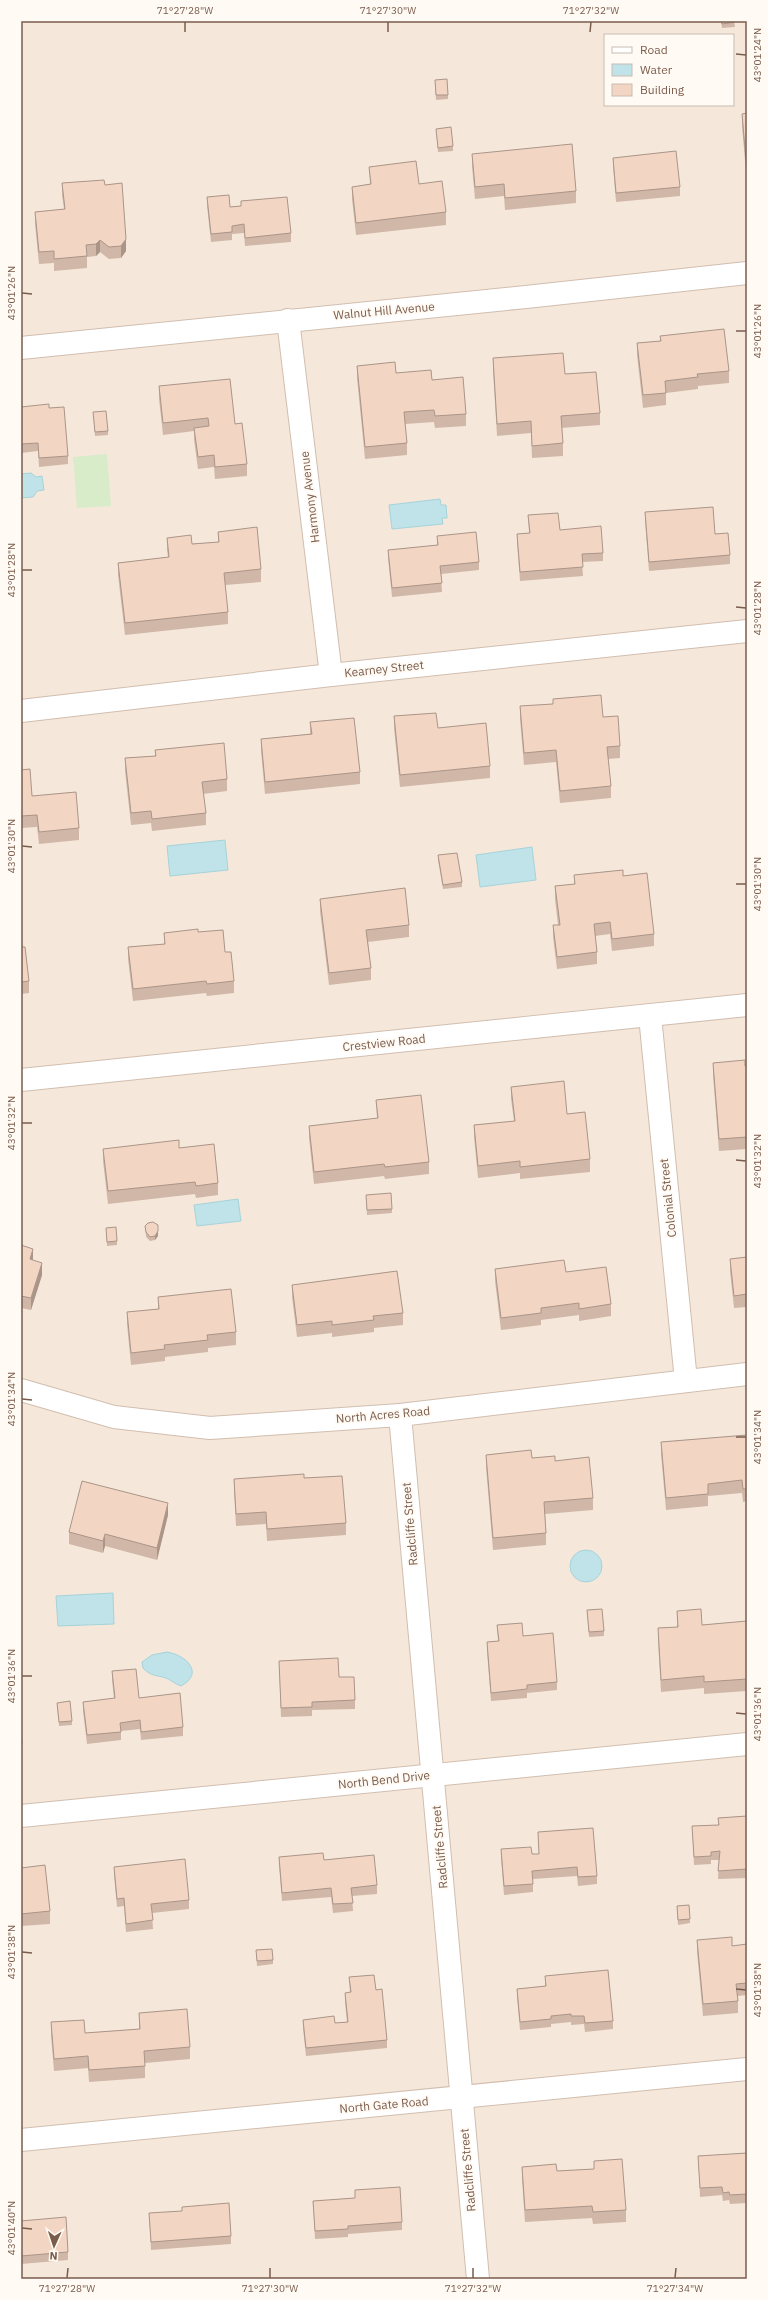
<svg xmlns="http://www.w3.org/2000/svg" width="768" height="2300" font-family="'IBM Plex Sans',sans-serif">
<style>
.residential{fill:#f5e8da;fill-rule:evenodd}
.green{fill:#d8ecc9}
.water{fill:#bfe3e8;stroke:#a5d3da}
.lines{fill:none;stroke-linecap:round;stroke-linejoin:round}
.minor-casing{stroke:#d1beb0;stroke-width:24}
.minor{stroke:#fff;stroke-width:22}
.wall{fill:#d1b7a8}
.shaded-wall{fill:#aa9588}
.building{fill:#f3d5c3;stroke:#aa9588}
.ticks{fill:none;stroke:#7a5c4d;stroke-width:1.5}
.labels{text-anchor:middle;stroke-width:3.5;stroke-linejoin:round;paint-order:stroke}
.street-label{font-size:12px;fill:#7a5c4d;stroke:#fffaf3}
.neatline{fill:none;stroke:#7a5c4d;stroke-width:1.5}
.ticks-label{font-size:10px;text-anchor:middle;fill:#7a5c4d}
</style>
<rect width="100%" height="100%" fill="#fdf6ec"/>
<!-- residential -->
<path class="residential" d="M21,21h726v2258h-726zM605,35h128v70h-128z"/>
<!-- green -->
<polygon class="green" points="107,454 111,506 77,508 73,457"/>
<!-- water -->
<g class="water">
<polygon points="31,473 36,477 42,476 44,490 37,491 33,497 21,498 21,474"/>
<polygon points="440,499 441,505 446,505 447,518 442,518 443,524 392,529 389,505"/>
<polygon points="225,840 228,870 170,876 167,846"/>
<polygon points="532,847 536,880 480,887 476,855"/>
<polygon points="238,1199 241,1221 197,1226 194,1205"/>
<circle cx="586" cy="1566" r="16"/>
<polygon points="113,1593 114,1624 58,1626 56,1596"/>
<path d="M167,1652c19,3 38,21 14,34 -6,-2 -10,-6 -15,-8 -10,-3 -16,-2 -23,-10l-1,-6 10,-7z"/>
</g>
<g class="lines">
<defs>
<g id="minor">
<polyline points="288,320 331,675"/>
<polyline points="21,348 526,297 747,273"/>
<polyline points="21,711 331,675 747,631"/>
<polyline points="650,1016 686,1381"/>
<polyline points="21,1080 747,1005"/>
<polyline points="21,1390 114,1417 210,1428 400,1415 747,1374"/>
<polyline points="400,1415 478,2279"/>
<polyline points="21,1816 747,1744"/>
<polyline points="21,2140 747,2069"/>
</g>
</defs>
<!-- minor casing -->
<use href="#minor" class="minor-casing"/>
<!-- minor -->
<use href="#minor" class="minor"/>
</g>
<!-- wall -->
<g class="wall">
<polygon points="721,21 734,21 735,27 722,28"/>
<polygon points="435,84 448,95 448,99 436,100"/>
<polygon points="747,113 747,172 746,172 742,126 742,114"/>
<polygon points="436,129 453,146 453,151 438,152"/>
<polygon points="472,154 576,191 576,203 505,210 504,196 475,199 472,166"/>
<polygon points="613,158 680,187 680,196 616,202 613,166"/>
<polygon points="369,167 419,184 446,212 446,225 356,235 352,199 352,187 370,184"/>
<polygon points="62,183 105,185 126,251 121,258 109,259 100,252 96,256 87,257 87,268 54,271 54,263 39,264 35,224 35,212 64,209 62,195"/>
<polygon points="207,197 230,207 241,206 241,201 291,233 291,242 245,246 244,233 232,234 232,240 211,242 207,206"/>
<polygon points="660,336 729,371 729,383 698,386 698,389 666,393 666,405 643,408 637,355 637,343 660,341"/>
<polygon points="493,358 565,374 600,413 600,425 561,428 563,443 563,456 532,458 531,433 497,436 493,370"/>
<polygon points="357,366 432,380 466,414 466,426 435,428 434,422 405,424 407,443 407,455 365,459 357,378"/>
<polygon points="159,386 235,424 247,464 247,476 215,479 214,467 198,469 194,440 194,431 163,435 159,399"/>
<polygon points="21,407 49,408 68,456 68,464 39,467 38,451 21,453"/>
<polygon points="93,412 108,431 108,435 95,436"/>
<polygon points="645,512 715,534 730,555 730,564 649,571 645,521"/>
<polygon points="528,515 560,530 603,553 603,561 582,562 583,576 520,581 517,542 517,534 529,533"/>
<polygon points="218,532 261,569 261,582 225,585 228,612 228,624 125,635 118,575 118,563 168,557 167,550 167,538 192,544 218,542"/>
<polygon points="437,536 479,562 479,570 441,574 442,592 392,597 388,558 388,550 437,545"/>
<polygon points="520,706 603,717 620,746 620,758 608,759 611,786 611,798 560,803 556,762 524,765 520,719"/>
<polygon points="394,716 438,728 490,766 490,778 400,787 394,728"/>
<polygon points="310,722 360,772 360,784 265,794 261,751 261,739 310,734"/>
<polygon points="155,750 227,779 227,791 203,794 206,813 206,825 152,831 151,823 131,825 125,771 125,758 155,756"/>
<polygon points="21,770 32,796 79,828 79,840 39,844 37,827 21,828"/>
<polygon points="438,855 462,882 462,887 443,889 438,860"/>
<polygon points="574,875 623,876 654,934 654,946 612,951 610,934 595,936 597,952 597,964 557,969 553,937 553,925 558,925 555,899 555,886 574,885"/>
<polygon points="320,899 409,925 409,937 368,942 371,968 371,980 329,985 320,911"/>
<polygon points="198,932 225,952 234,981 234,993 207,996 206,993 133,1001 128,959 128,947 164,944 164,933"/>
<polygon points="21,947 29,981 29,993 21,994"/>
<polygon points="713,1063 747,1066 747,1149 719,1151 713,1075"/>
<polygon points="511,1087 567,1114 590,1159 590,1172 520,1179 520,1173 478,1178 474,1137 474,1125 514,1121 511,1099"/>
<polygon points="376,1100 429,1162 429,1174 385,1179 384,1176 314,1184 309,1138 309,1126 377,1119"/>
<polygon points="179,1148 218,1183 218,1195 196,1198 195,1194 108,1204 103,1161 103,1149"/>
<polygon points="366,1199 392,1209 392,1213 367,1215"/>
<polygon points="145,1226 158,1236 155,1240 150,1241 146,1237"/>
<polygon points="106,1228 117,1241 117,1245 107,1246"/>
<polygon points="21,1245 33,1260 42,1275 31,1310 21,1308"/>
<polygon points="747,1257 747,1307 734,1308 730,1271 730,1259"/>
<polygon points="495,1269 566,1272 611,1304 611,1316 579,1321 579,1315 541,1320 541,1325 501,1330 495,1281"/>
<polygon points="292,1285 403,1313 403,1325 374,1328 374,1332 332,1337 332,1333 297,1337 292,1297"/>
<polygon points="158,1297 236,1332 236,1345 208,1348 208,1352 165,1357 165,1361 131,1365 127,1324 127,1312 158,1309"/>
<polygon points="747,1435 747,1501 743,1502 742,1493 708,1496 708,1506 666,1510 661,1454 661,1442"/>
<polygon points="486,1455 555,1461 593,1498 593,1510 545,1514 546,1533 546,1545 493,1550 486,1467"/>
<polygon points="304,1478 346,1523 346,1535 267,1541 266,1524 236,1526 234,1491 234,1479"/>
<polygon points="168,1515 157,1560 105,1546 103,1553 69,1544 69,1532"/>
<polygon points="587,1610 604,1631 604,1636 589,1637"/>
<polygon points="677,1611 702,1625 747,1621 747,1691 704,1694 704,1688 661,1692 658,1640 658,1628 677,1627"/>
<polygon points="497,1625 523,1636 557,1682 557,1690 527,1693 527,1698 491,1701 487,1651 487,1642 498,1641"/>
<polygon points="279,1661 339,1677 355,1700 355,1709 312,1710 312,1716 281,1717"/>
<polygon points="112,1671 139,1698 183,1727 183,1736 141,1740 140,1729 121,1731 121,1740 87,1744 83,1711 83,1702 114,1699 112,1680"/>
<polygon points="57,1703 72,1721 72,1725 59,1726"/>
<polygon points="21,1732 22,1744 22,1753 21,1753"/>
<polygon points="747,1816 747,1878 718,1879 719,1860 711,1860 711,1864 694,1865 692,1826 718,1825 718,1818"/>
<polygon points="538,1832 597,1876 597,1884 578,1886 577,1876 533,1879 533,1892 504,1895 501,1858 501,1849 532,1854 539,1854"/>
<polygon points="279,1857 324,1860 377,1885 377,1894 352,1896 353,1911 333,1913 331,1897 282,1901 279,1865"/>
<polygon points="114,1867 189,1900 189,1909 152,1913 153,1929 126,1932 124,1906 117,1907 114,1875"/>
<polygon points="21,1868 50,1911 50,1924 21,1926"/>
<polygon points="689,1905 690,1923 678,1925 677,1906"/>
<polygon points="697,1940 732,1946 747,1944 747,1995 738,1996 738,2013 703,2016 697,1952"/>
<polygon points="256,1950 273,1960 273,1964 257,1966"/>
<polygon points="545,1976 613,2021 613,2029 585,2032 584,2024 571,2025 571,2022 551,2024 551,2027 520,2030 517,1997 517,1989 545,1986"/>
<polygon points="349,1977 376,1990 387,2040 387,2048 306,2056 303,2028 303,2020 335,2023 347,2022 345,2002 345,1993 350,1993"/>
<polygon points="139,2013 190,2047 190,2059 145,2063 145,2078 89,2082 88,2068 54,2071 51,2035 51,2022 85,2033 139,2029"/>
<polygon points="747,2153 747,2203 730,2204 729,2200 723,2201 722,2195 700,2197 698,2156"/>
<polygon points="594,2161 626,2210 626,2222 593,2224 592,2218 525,2222 522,2179 522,2167 557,2171 594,2169"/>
<polygon points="355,2190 402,2222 402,2230 348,2234 348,2237 315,2239 313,2201 355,2198"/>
<polygon points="149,2213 231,2236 231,2244 151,2250"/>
<polygon points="21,2221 68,2252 68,2260 21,2264"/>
</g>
<!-- shaded-wall -->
<g class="shaded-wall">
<polygon points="126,239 126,251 121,258 121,246"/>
<polygon points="100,240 100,252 96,256 96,244"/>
<polygon points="158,1231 158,1236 155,1240 155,1236"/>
<polygon points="33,1249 33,1261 30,1259"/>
<polygon points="42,1263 42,1275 31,1310 31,1298"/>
<polygon points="168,1503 168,1515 157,1560 157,1548"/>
<polygon points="105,1534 105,1546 103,1553 103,1541"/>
</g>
<!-- building -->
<g class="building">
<polygon points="721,21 734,21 735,22 722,24"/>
<polygon points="447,79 448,95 436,95 435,80"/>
<polygon points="747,113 747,159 746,160 742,114"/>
<polygon points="451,127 453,146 438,148 436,129"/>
<polygon points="572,144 576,191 505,198 504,184 475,187 472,154"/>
<polygon points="676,151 680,187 616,193 613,158"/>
<polygon points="416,161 419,184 442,181 446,212 356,223 352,187 371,184 369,167"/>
<polygon points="104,180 105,185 122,183 126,239 121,246 109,247 100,240 96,244 86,245 87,256 54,259 54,251 39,252 35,212 65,209 62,183"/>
<polygon points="229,195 230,207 241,206 241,201 287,197 291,233 245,238 244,224 232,226 232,232 211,234 207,197"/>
<polygon points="724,329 729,371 697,374 698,377 665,381 666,393 643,395 637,343 661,341 660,336"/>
<polygon points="563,353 565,374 596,372 600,413 561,416 563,443 532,446 531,421 497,424 493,358"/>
<polygon points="395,362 396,373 431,370 432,380 463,377 466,414 435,416 434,410 404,412 407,443 365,447 357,366"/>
<polygon points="230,379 235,424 242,423 247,464 215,467 214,455 198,457 194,428 209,426 208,418 163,423 159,386"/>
<polygon points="49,404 49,408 64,407 68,456 39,458 38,443 21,444 21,407"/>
<polygon points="106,411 108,431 95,432 93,412"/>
<polygon points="713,507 715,534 728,533 730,555 649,562 645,512"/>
<polygon points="558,513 560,530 601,526 603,553 582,554 583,567 520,572 517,534 530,533 528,515"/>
<polygon points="257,527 261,569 224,573 228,612 125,623 118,563 169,557 167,538 191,535 192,544 219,542 218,532"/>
<polygon points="476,532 479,562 440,566 442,583 392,588 388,550 438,545 437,536"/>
<polygon points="601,695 603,717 618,716 620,746 607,747 611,786 560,791 556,750 524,753 520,706 553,704 553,699"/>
<polygon points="436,713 438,728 486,723 490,766 400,775 394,716"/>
<polygon points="354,718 360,772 265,782 261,739 312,734 310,722"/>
<polygon points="224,743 227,779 202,782 206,813 152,819 151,811 131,813 125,758 156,756 155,750"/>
<polygon points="30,769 32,796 76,792 79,828 39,832 37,815 21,816 21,770"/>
<polygon points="457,853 462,882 443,885 438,855"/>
<polygon points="623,870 623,876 647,873 654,934 612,939 610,922 594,924 597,952 557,957 553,925 560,925 555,886 575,884 574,875"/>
<polygon points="405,888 409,925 366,930 371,968 329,973 320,899"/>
<polygon points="198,929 198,932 223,930 225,952 231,952 234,981 207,984 206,981 133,989 128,947 165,944 164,933"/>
<polygon points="21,947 25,947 29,981 21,982"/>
<polygon points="745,1060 745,1066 747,1066 747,1137 719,1139 713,1063"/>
<polygon points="564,1081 567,1114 585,1112 590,1159 520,1167 520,1161 478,1166 474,1125 515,1121 511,1087"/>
<polygon points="421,1095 429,1162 385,1167 384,1164 314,1172 309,1126 378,1118 376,1100"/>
<polygon points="179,1140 179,1148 214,1144 218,1183 196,1186 195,1182 108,1191 103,1149"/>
<polygon points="391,1193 392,1209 367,1210 366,1195"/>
<polygon points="153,1222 158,1225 158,1231 155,1236 150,1237 146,1232 145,1226 148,1223"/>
<polygon points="116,1227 117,1241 107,1242 106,1228"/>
<polygon points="21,1245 33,1249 30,1259 42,1263 31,1298 21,1296"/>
<polygon points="747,1257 747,1294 734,1296 730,1259"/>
<polygon points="564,1260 566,1272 606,1267 611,1304 579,1309 579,1303 541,1308 541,1313 501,1318 495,1269"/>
<polygon points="397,1271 403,1313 373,1316 374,1320 332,1325 332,1321 297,1325 292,1285"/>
<polygon points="231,1289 236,1332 207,1335 208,1340 164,1345 165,1349 131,1353 127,1312 159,1309 158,1297"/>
<polygon points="747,1435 747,1489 743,1489 742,1480 708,1484 708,1494 666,1498 661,1442"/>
<polygon points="531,1450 532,1458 555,1456 555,1461 589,1457 593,1498 544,1502 546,1533 493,1538 486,1455"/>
<polygon points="304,1474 304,1478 342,1476 346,1523 267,1529 266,1512 236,1514 234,1479"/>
<polygon points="82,1481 168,1503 157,1548 105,1534 103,1541 69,1532"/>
<polygon points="602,1609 604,1631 589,1632 587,1610"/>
<polygon points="701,1609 702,1625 747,1621 747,1679 704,1682 704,1676 661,1680 658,1628 678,1627 677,1611"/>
<polygon points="522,1623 523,1636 553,1633 557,1682 527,1685 527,1689 491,1693 487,1642 499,1641 497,1625"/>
<polygon points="338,1658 339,1677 354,1677 355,1700 312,1702 312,1707 281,1708 279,1661"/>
<polygon points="136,1669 139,1698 180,1693 183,1727 141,1732 140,1720 120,1723 121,1732 87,1735 83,1702 115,1698 112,1671"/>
<polygon points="70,1701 72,1721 59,1722 57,1703"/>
<polygon points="21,1732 22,1744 21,1745"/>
<polygon points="747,1816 747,1869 718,1871 720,1851 711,1852 711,1856 694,1857 692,1826 719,1825 718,1818"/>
<polygon points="593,1828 597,1876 578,1877 577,1867 532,1871 533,1884 504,1886 501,1849 531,1847 532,1854 539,1854 538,1832"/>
<polygon points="323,1853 324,1860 374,1855 377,1885 351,1888 353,1903 333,1904 331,1888 282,1893 279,1857"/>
<polygon points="185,1859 189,1900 151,1904 153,1920 126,1924 124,1898 117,1899 114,1867"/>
<polygon points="45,1865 50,1911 21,1914 21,1868"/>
<polygon points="689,1905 690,1919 678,1920 677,1906"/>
<polygon points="732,1937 732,1946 747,1944 747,1983 736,1984 738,2001 703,2004 697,1940"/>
<polygon points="272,1949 273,1960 257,1961 256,1950"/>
<polygon points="608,1970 613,2021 585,2023 584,2016 571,2016 571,2014 551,2016 551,2019 520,2022 517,1989 546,1986 545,1976"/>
<polygon points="374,1975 376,1990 382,1989 387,2040 306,2048 303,2020 334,2016 335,2023 348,2022 345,1993 351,1992 349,1977"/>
<polygon points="187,2009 190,2047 144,2051 145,2066 89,2070 88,2056 54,2059 51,2022 84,2020 85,2033 140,2029 139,2013"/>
<polygon points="747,2153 747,2194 730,2195 729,2192 723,2193 722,2187 700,2188 698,2156"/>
<polygon points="622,2159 626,2210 593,2212 592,2206 525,2210 522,2167 556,2164 557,2171 594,2169 594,2161"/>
<polygon points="400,2187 402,2222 348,2226 348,2229 315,2231 313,2201 355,2198 355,2190"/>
<polygon points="229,2203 231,2236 151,2242 149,2213 182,2211 182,2207"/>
<polygon points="66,2217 68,2252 21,2256 21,2221"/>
</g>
<!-- ticks -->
<path class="ticks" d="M185,32v-10M388,32v-10M590,32l1,-10M736,54l10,1M22,293l10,1M736,331h10M22,570h10M736,607l10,1M22,846l10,1M736,884h10M22,1123h10M736,1160l10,1M22,1399l10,1M736,1437h10M22,1676h10M736,1713l10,1M22,1952l10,1M736,1989l10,1M22,2228l10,1M67,2278l1,-10M270,2278v-10M473,2278v-10M675,2278l1,-10"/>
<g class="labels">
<!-- street labels -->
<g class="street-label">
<text transform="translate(384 311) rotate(-5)" y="4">Walnut Hill Avenue</text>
<text transform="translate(310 497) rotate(-97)" y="4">Harmony Avenue</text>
<text transform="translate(384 669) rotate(-6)" y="4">Kearney Street</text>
<text transform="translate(384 1043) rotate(-6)" y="4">Crestview Road</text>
<text transform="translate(668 1198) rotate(-96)" y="4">Colonial Street</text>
<text transform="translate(383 1415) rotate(-5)" y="4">North Acres Road</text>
<text transform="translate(410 1524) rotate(-95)" y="4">Radcliffe Street</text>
<text transform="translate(384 1780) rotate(-6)" y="4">North Bend Drive</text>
<text transform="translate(440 1847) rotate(-95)" y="4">Radcliffe Street</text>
<text transform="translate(384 2105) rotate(-5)" y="4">North Gate Road</text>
<text transform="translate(468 2170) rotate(-95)" y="4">Radcliffe Street</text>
</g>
</g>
<!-- border -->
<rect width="768" height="2300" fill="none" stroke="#fffaf3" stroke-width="44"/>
<!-- legend -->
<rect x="604" y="34" width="130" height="72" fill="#fffaf3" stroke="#cabbb1"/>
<rect x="612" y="47" width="20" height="6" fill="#ffffff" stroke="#cabbb1"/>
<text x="640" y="54" font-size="12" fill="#7a5c4d">Road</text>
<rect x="612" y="64" width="20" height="12" fill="#bfe3e8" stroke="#cabbb1"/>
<text x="640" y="74" font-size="12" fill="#7a5c4d">Water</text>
<rect x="612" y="84" width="20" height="12" fill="#f3d5c3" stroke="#cabbb1"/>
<text x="640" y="94" font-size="12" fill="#7a5c4d">Building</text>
<!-- north arrow -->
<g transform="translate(54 2246) rotate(183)" stroke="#fffaf3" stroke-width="3" paint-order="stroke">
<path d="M0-3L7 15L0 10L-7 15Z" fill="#7a5c4d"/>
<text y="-6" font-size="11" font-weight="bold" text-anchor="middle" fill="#7a5c4d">N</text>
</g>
<rect x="22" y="22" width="724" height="2256" class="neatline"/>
<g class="ticks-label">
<text x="185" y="14">71°27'28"W</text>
<text x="388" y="14">71°27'30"W</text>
<text x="591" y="14">71°27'32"W</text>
<text transform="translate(757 55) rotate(-90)" y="4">43°01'24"N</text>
<text transform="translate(11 293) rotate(-90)" y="4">43°01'26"N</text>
<text transform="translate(757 331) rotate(-90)" y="4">43°01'26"N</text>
<text transform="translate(11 570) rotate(-90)" y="4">43°01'28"N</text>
<text transform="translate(757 608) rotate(-90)" y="4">43°01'28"N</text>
<text transform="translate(11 846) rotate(-90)" y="4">43°01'30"N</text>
<text transform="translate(757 884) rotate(-90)" y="4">43°01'30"N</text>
<text transform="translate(11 1123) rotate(-90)" y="4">43°01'32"N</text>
<text transform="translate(757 1161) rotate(-90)" y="4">43°01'32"N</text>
<text transform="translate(11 1399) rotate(-90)" y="4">43°01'34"N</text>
<text transform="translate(757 1437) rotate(-90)" y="4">43°01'34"N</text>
<text transform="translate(11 1676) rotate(-90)" y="4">43°01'36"N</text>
<text transform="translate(757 1714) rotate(-90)" y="4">43°01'36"N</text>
<text transform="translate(11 1952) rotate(-90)" y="4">43°01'38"N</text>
<text transform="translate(757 1990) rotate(-90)" y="4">43°01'38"N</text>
<text transform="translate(11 2228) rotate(-90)" y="4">43°01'40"N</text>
<text x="67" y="2292">71°27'28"W</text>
<text x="270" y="2292">71°27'30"W</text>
<text x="473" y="2292">71°27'32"W</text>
<text x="675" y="2292">71°27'34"W</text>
</g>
</svg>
